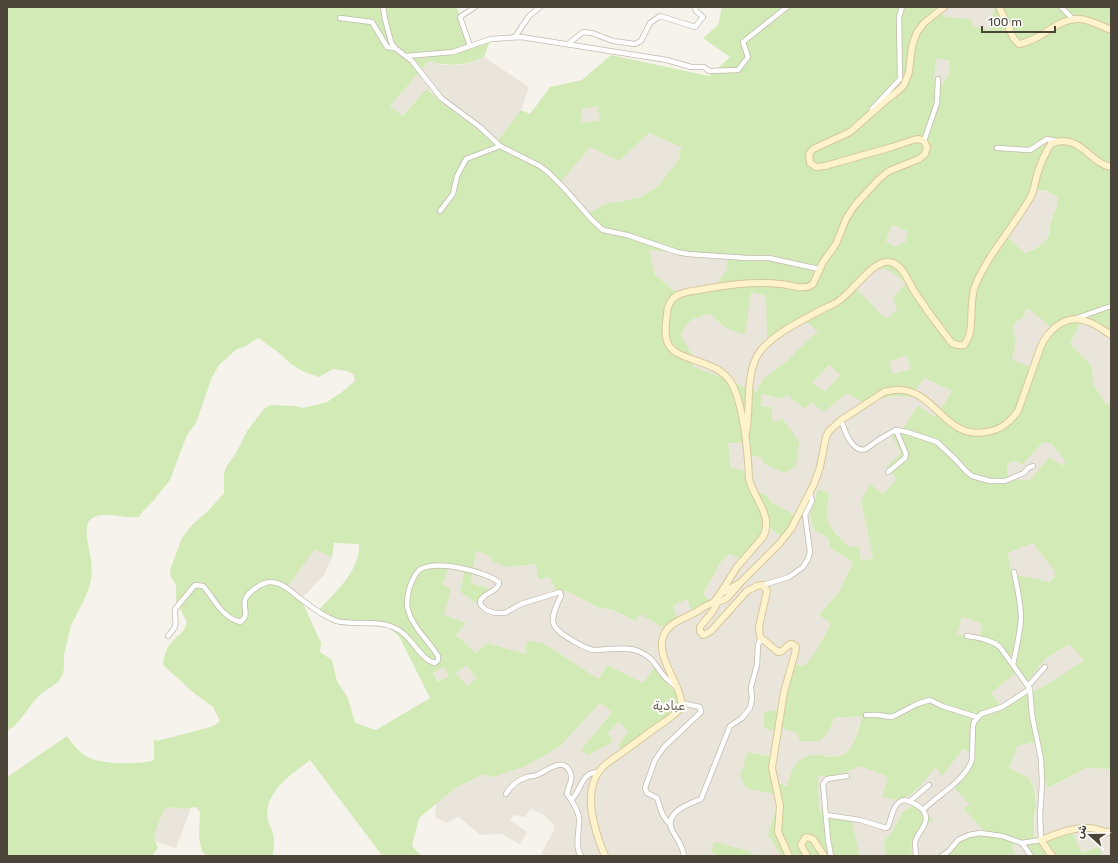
<svg xmlns="http://www.w3.org/2000/svg" width="1118" height="863" font-family="Rubik,'Noto Naskh Arabic',sans-serif">
<style>
.residential{fill:#eae5da}
.green{fill:#d2eab5;fill-rule:evenodd}
.lines{fill:none;stroke-linecap:round;stroke-linejoin:round}
.street-casing{stroke:#c2bbae;stroke-width:6}
.secondary-casing{stroke:#d6c79b;stroke-width:8}
.street{stroke:#fff;stroke-width:4.5}
.secondary{stroke:#fff3cd;stroke-width:6}
.labels{text-anchor:middle;stroke-width:4;stroke-linejoin:round;paint-order:stroke}
.quarter-label{font-size:13px;fill:#6e6250;stroke:#fff}
</style>
<rect width="100%" height="100%" fill="#f6f3ec"/>
<!-- residential -->
<g class="residential">
<polygon points="933,7 994,7 990,30 974,26 971,19 946,17"/>
<polygon points="484,57 529,87 521,110 496,143 442,103 428,89 401,116 390,106 429,61 442,65 461,65 473,62"/>
<polygon points="936,59 950,59 950,72 942,85 934,79"/>
<polygon points="597,106 600,120 580,123 582,109"/>
<polygon points="649,133 681,147 679,159 658,186 641,197 624,201 605,204 589,214 561,182 590,147 619,161"/>
<polygon points="1034,189 1052,193 1057,197 1058,204 1057,210 1052,216 1047,239 1040,246 1025,253 1006,236"/>
<polygon points="891,225 908,232 905,242 895,247 886,241"/>
<polygon points="649,249 729,258 727,269 715,286 701,293 678,294 655,275"/>
<polygon points="876,269 883,268 889,270 906,283 893,298 897,310 886,320 854,287"/>
<polygon points="751,292 766,296 803,319 819,331 788,360 763,379 757,392 693,366 694,359 681,335 685,325 694,318 711,314 721,325"/>
<polygon points="1027,308 1051,327 1044,333 1037,345 1031,367 1012,361 1016,342 1013,325 1023,317"/>
<polygon points="1081,321 1101,331 1111,339 1111,404 1106,404 1093,384 1092,366 1070,344"/>
<polygon points="907,356 911,369 893,374 889,361"/>
<polygon points="829,365 840,375 825,393 812,383"/>
<polygon points="924,378 952,391 935,417 901,453 897,479 864,515 873,558 861,561 829,525 825,511 830,494 818,489 810,514 814,530 828,538 831,549 853,562 839,592 819,615 831,624 814,654 804,666 792,663 777,727 797,733 829,731 834,718 862,716 852,747 845,754 833,757 819,755 790,775 788,786 773,781 772,757 748,752 778,795 775,812 780,855 778,856 753,856 751,852 714,843 711,852 720,856 546,856 541,854 554,830 554,825 544,815 531,809 525,817 514,815 510,820 527,832 520,844 501,834 481,835 458,817 447,823 435,817 436,803 455,788 484,774 581,723 600,703 612,711 582,750 608,733 619,722 628,732 673,689 671,687 661,673 643,683 607,665 599,679 542,643 525,655 487,643 476,653 456,635 465,623 443,615 451,589 443,584 448,569 464,572 460,592 489,588 471,583 476,551 490,556 506,567 536,564 538,580 549,577 560,599 567,591 597,607 613,610 634,621 640,614 677,620 673,605 688,599 692,616 712,603 703,595 721,562 729,554 756,546 769,527 781,537 795,515 771,502 767,496 752,488 743,470 731,468 728,443 750,443 773,423 761,406 762,394 782,399 787,394 804,408 811,402 847,393 864,403 892,396 911,397"/>
<polygon points="1042,443 1051,443 1065,461 1063,466 1049,458 1030,480 1014,480 1008,478 1007,464 1017,461 1022,465"/>
<polygon points="1033,543 1055,572 1055,576 1051,581 1047,582 1023,576 1012,576 1008,553"/>
<polygon points="315,548 332,558 324,575 301,599 286,589"/>
<polygon points="962,617 982,624 978,638 957,634"/>
<polygon points="1070,644 1084,660 1050,683 1002,707 991,693 1016,673 1027,683 1044,660"/>
<polygon points="466,665 477,678 467,687 456,673"/>
<polygon points="444,667 449,676 439,682 433,673"/>
<polygon points="1034,742 1049,788 1086,768 1111,769 1111,856 1102,856 1098,846 1082,853 1071,829 1034,837 1036,800 1034,788 1029,778 1009,768 1018,746"/>
<polygon points="963,749 975,754 971,804 963,808 983,830 951,851 945,856 913,856 911,844 913,835 903,812 892,832 884,841 885,856 860,856 851,819 819,810 818,776 836,777 859,765 888,777 913,794 935,767 942,775"/>
<polygon points="166,807 185,809 191,808 176,848 157,842 154,837 160,818"/>
<polygon points="1019,841 1027,856 1015,856 1012,846"/>
</g>
<!-- green -->
<g class="green">
<path d="M7,7h449l12,27 2,9 20,-2 -6,16c-18,9 -36,10 -55,4l-39,45 12,10 25,-27 15,14 54,40 25,-33 9,4 20,-27 32,-7 29,-25 98,21 21,-19 -27,-19 15,-13 4,-18h211l13,10 25,2 3,7 16,4 4,-23h117v332l-10,-8 -20,-10 -11,23 22,22 1,18 13,20h5v365l-25,-1 -38,20 -14,-46 -16,4 -9,22 20,10 5,10 2,18 -2,11v20l37,-8 11,24 17,-7 3,10h-75l-8,-15 -7,5 3,10h-70l22,-24 16,-2 -20,-22 7,-4 -15,-15 20,-35 -12,-5 -21,27 -7,-9c-14,18 -27,41 -53,29l6,-19 -29,-11 -23,11 -18,-1 1,34 32,9 9,37h-82l2,-2 -12,-19 7,-23 3,-17 -32,-7 -6,-12 8,-24 24,5 1,24 14,5c5,-19 10,-32 32,-31 7,1 12,3 19,1 3,-1 6,-1 8,-3 9,-8 13,-26 16,-37l-28,2 -5,13 -9,10h-20l-3,-8 -20,-6 -2,4 -11,-3v-16l17,-2 10,-47 13,3 10,-12 17,-30 -12,-9 20,-23 14,-30 -22,-13 -3,-11 -14,-8 -4,-16 8,-25 12,5c-9,29 0,33 19,53l10,-1 2,15 12,-3 -12,-57 9,-17 13,10 14,-15 -11,-12 15,-14 -12,-22 10,3 19,-28 17,11 17,-26 -28,-13 -13,19 -19,-1 -28,7 -17,-10 -23,19 -13,-10 -6,7 -18,-14 -5,4 -20,-5 -1,12 10,1 2,16 9,-4 10,12 7,12 -3,23 -11,7 -21,-9 -2,-6 -11,-3 -1,-12h-22l3,25 12,2 9,18 15,8 4,6 24,13 -14,22 -12,-10 -13,19 -16,12 -11,-4 -8,8 -18,32 9,9 -20,13 -4,-17 -15,6 4,15 -15,7 -22,-13 -5,7 -22,-11 -16,-3 -30,-16 -7,8 -11,-22 -11,3 -2,-16 -30,3 -12,-5 -4,-6 -14,-5 -5,32 18,5 -12,15 -17,-11 4,-20 -16,-3 -5,15 8,5 -7,26 22,8 -10,12 20,18 11,-10 38,11 2,-13 16,2 56,36 8,-14 36,18 13,-17 15,21 6,6 2,14 -55,45 -6,-7 10,-13 -9,-10 -11,11 5,9 -25,13 -7,-5 31,-38 -12,-9 -40,43 -34,20 -34,11 -8,-3 -29,14 -36,30 -7,28 9,10h-38l-2,-2 -71,-94c-18,14 -48,33 -42,60 1,5 4,9 5,14 2,7 0,15 0,22h-66l-5,-5 -3,-13 1,-26 -4,-5 -11,2 -19,-2 -6,11 -6,19 4,11 -6,8h-145v-79l60,-41c6,9 15,20 25,23 13,5 49,6 62,1v-21l3,2 57,-15 6,-5 -7,-14 -19,-14 -31,-28c1,-8 3,-16 8,-22 7,-9 13,-9 16,-21l-11,-21v-16l-5,-8 -1,-7 12,-32 10,-13 16,-14 16,-18v-19l2,-7 10,-14 11,-22 16,-21 7,-5 25,1 8,2 24,-6 15,-10 13,-11 -2,-7 -6,-3 -14,-2 -14,8 -15,-5 -13,-8 -13,-12 -20,-14 -14,9 -7,2 -18,16 -7,12 -16,46 -9,12 -17,45 -16,20 -11,11 -4,6c-13,2 -39,-7 -48,2 -9,8 -1,31 0,41 1,8 1,17 -1,24 -4,15 -13,28 -19,42 -2,8 -4,16 -6,24 -3,9 2,20 -5,29 -5,8 -17,11 -23,19 -7,7 -12,16 -19,24 -3,4 -8,6 -11,10zM936,59l14,1v12l-8,13 -8,-6zM597,106l3,14 -19,3 1,-14zM649,133l32,14 -2,12 -21,27 -17,11 -17,4 -19,3 -16,9 -28,-31 29,-35 29,14zM1033,189l14,2 10,6c2,13 -2,11 -5,21 -2,5 -2,10 -3,15 -3,12 -14,16 -24,20l-19,-17zM892,225l16,7 -3,10 -10,5 -9,-6zM649,250l79,8 -1,11 -12,17 -14,7 -23,1 -23,-19zM876,269c13,-2 21,7 30,14l-13,15 4,12 -11,9 -32,-32zM751,292l15,4 1,46 12,-3 23,-20 16,12 -30,29 -25,19 -6,13 -64,-26 1,-7 -13,-24c7,-17 13,-17 30,-21 13,14 16,16 34,20zM1027,308l24,19c-13,11 -15,24 -20,40l-19,-7 4,-18 -3,-17 10,-8zM907,356l4,13 -18,5 -4,-13zM829,365l11,10 -15,17 -13,-9zM1042,443h9l14,18 -2,5 -14,-9 -19,23h-16l-6,-2 -1,-14 10,-3 5,4zM334,543l25,1c1,28 -25,49 -42,68 9,3 18,8 27,10 20,6 41,-4 56,16l30,60 -54,32 -21,-7 -7,-25 -11,-17 -5,-21 -12,-8 1,-9 -20,-44 -15,-10 29,-40 17,9zM1033,543l22,29 -1,6 -5,4 -26,-6h-11l-4,-23zM962,617l20,7 -3,14 -22,-4zM1069,644l15,16 -34,23 -48,24 -11,-14 25,-20 11,10 17,-23zM466,665l11,13 -10,8 -11,-13zM444,667l5,9 -11,6 -5,-9z"/>
<path d="M914,805l20,14c-15,12 -27,16 -21,37h-42h14l-1,-15 8,-9 11,-20z"/>
<polygon points="714,842 752,852 753,856 720,856 711,852"/>
</g>
<g class="lines">
<defs>
<g id="street">
<polyline points="383,7 385,19 391,42 395,48 412,61 441,98 480,127 500,146 540,166 549,173 564,188 592,220 603,230 627,235 677,252 688,254 747,258 769,258 819,269"/>
<polyline points="1061,7 1073,19"/>
<polyline points="340,18 372,22 387,47 395,48"/>
<polyline points="515,37 529,16 540,7"/>
<polyline points="568,44 583,32 592,33 613,41 635,44 641,41 650,23 660,16 695,27 703,17 696,11 695,7"/>
<polyline points="470,46 460,17 475,7"/>
<polyline points="406,56 453,52 491,39 521,37 667,60 691,67 704,67 709,71 738,70 748,57 743,42 787,7"/>
<polyline points="872,112 872,109 900,79 899,17 902,7"/>
<polyline points="924,141 937,103 938,79"/>
<polyline points="997,148 1030,150 1047,139 1057,141"/>
<polyline points="440,211 453,194 457,176 466,159 500,146"/>
<polyline points="1074,319 1111,306"/>
<path d="M841,420c3,9 11,34 25,29 3,-2 7,-5 11,-8 6,-4 12,-7 19,-11l10,24 -1,4 -17,14"/>
<polyline points="896,430 907,432 937,442 955,459 966,471 972,476 990,481 1005,481 1024,473 1028,468 1033,466"/>
<polyline points="763,585 789,577 803,567 808,559 810,552 805,515 812,501 810,494"/>
<path d="M168,636c12,-13 6,-13 7,-27l20,-24 8,1c12,13 17,30 37,36 10,-6 3,-13 5,-22 2,-7 14,-15 20,-17 16,-5 29,12 40,19 9,7 19,14 29,18 6,3 14,2 21,3 14,0 29,-1 42,6 15,7 22,30 38,34l3,-3v-4c-9,-15 -25,-28 -30,-46 -2,-7 0,-17 2,-24 2,-5 5,-12 9,-16 18,-11 63,1 80,12v2c-4,10 -16,8 -19,18l1,3 5,5 9,3h10l16,-9 39,-12 1,4c-13,26 -12,31 14,46 6,3 13,8 20,8 12,0 32,-4 43,1 16,7 15,12 26,25 3,4 7,6 11,10"/>
<path d="M1013,665c3,-16 7,-31 8,-47 0,-15 -4,-31 -7,-46"/>
<polyline points="1028,686 1045,667"/>
<polyline points="866,715 878,715 891,717 894,716 917,704 930,700 942,706 977,717"/>
<path d="M506,794c5,-9 12,-14 21,-17 5,-1 9,-1 12,-3 9,-4 23,-16 30,-4 6,9 -1,15 -2,24l3,4h3c9,-10 8,-25 25,-26"/>
<path d="M570,798c4,7 8,12 9,20 1,12 -5,28 2,38"/>
<polyline points="910,801 929,785"/>
<path d="M923,810c16,-16 41,-28 49,-50l1,-34 1,-4 7,-8 21,-7 28,-18"/>
<path d="M826,815l34,5 26,8 2,-1c4,-10 5,-26 17,-27 10,3 25,10 20,23 -2,7 -9,12 -10,20 0,4 1,9 1,13"/>
<path d="M670,824c-9,-8 -9,-15 -13,-26l-10,-5 -2,-5 10,-28 9,-13 37,-35 -1,-5 -19,-4"/>
<polyline points="1022,843 1031,856"/>
<path d="M684,856c-1,-10 -7,-17 -12,-26 -8,-18 17,-26 29,-31l29,-73 12,-8 8,-10 2,-9 -1,-12 6,-22 1,-20 3,-7"/>
<polyline points="831,856 828,839 823,784 827,779 847,776"/>
<path d="M942,856l7,-5 9,-11 11,-5 11,-2 22,3 20,7 19,-3 -1,-25 2,-32 -1,-24 -9,-44 -2,-26 -30,-42c-10,-8 -21,-9 -33,-11"/>
</g>
<g id="secondary">
<path d="M999,7l15,32 5,5c22,-3 38,-26 60,-25 10,0 22,7 32,11"/>
<path d="M746,433c5,-25 -1,-53 11,-77 11,-20 46,-36 66,-47 6,-3 13,-5 18,-10 12,-8 34,-41 49,-37 13,3 18,19 24,29 10,15 20,29 30,42 3,3 5,7 8,10 4,2 7,3 12,2 12,-14 4,-41 11,-59 13,-32 38,-58 55,-88 4,-6 5,-16 7,-23 3,-10 8,-22 14,-31 4,-2 8,-3 12,-3 22,1 29,23 48,26"/>
<path d="M720,594l17,-27 26,-30c11,-21 -9,-38 -14,-58 -1,-25 -5,-72 -17,-95 -15,-27 -59,-21 -65,-43 -3,-8 -1,-19 0,-27 1,-20 16,-22 32,-24 27,-5 54,-9 82,-6 10,1 23,7 32,0l10,-22 13,-18 10,-25 9,-14 24,-26 10,-8 30,-12 6,-5 2,-7 -3,-6 -5,-2 -6,1 -21,7 -67,19 -9,1 -6,-4 -1,-9 4,-5 37,-17 33,-29 16,-13 5,-5 5,-13 3,-26 5,-14 7,-9 20,-16"/>
<polyline points="713,603 720,594 738,584"/>
<polyline points="717,603 713,611 700,627 700,631 703,635 706,634 711,631 747,591 757,586 763,585 767,591 759,627 760,637 778,652 782,651 790,644 792,644 796,647 795,653 784,692 772,768 780,806 778,832 789,856"/>
<path d="M605,856c-10,-24 -24,-64 -4,-87 5,-6 12,-10 19,-15 11,-8 23,-17 34,-25 7,-5 22,-14 26,-21 7,-14 -21,-45 -18,-66 2,-18 19,-22 32,-29 6,-3 10,-7 16,-9 6,-2 11,-2 17,-6l14,-16 38,-38 12,-15 23,-45 6,-17 6,-30 3,-6 12,-11 43,-28c9,-2 17,-4 27,0 27,9 39,47 75,40 15,-2 24,-10 32,-21l23,-65c8,-17 25,-32 45,-25 10,3 17,9 25,14"/>
<polyline points="807,856 801,845 805,838 807,837 813,839 824,856"/>
<path d="M1052,856l-11,-16c16,-6 31,-13 49,-12 7,0 13,5 21,4"/>
</g>
</defs>
<!-- street casing -->
<use href="#street" class="street-casing"/>
<!-- secondary casing -->
<use href="#secondary" class="secondary-casing"/>
<!-- street -->
<use href="#street" class="street"/>
<!-- secondary -->
<use href="#secondary" class="secondary"/>
</g>
<g class="labels">
<!-- quarter labels -->
<g class="quarter-label">
<text x="669" y="710">عبادية</text>
</g>
</g>
<!-- border -->
<rect width="1118" height="863" fill="none" stroke="#4b4439" stroke-width="16"/>
<!-- north arrow -->
<g transform="translate(1090 835) rotate(291)" stroke="#ffffff" stroke-width="3" paint-order="stroke">
<path d="M0-3L7 15L0 10L-7 15Z" fill="#4b4439"/>
<text y="-6" font-size="11" font-weight="bold" text-anchor="middle" fill="#4b4439">ش</text>
</g>
<!-- scale -->
<path d="M982 26v6h73v-6" fill="none" stroke="#4b4439" stroke-width="2"/>
<text x="988" y="26" font-size="12" fill="#4b4439" stroke="#ffffff" stroke-width="3" paint-order="stroke">100 m</text>
</svg>
